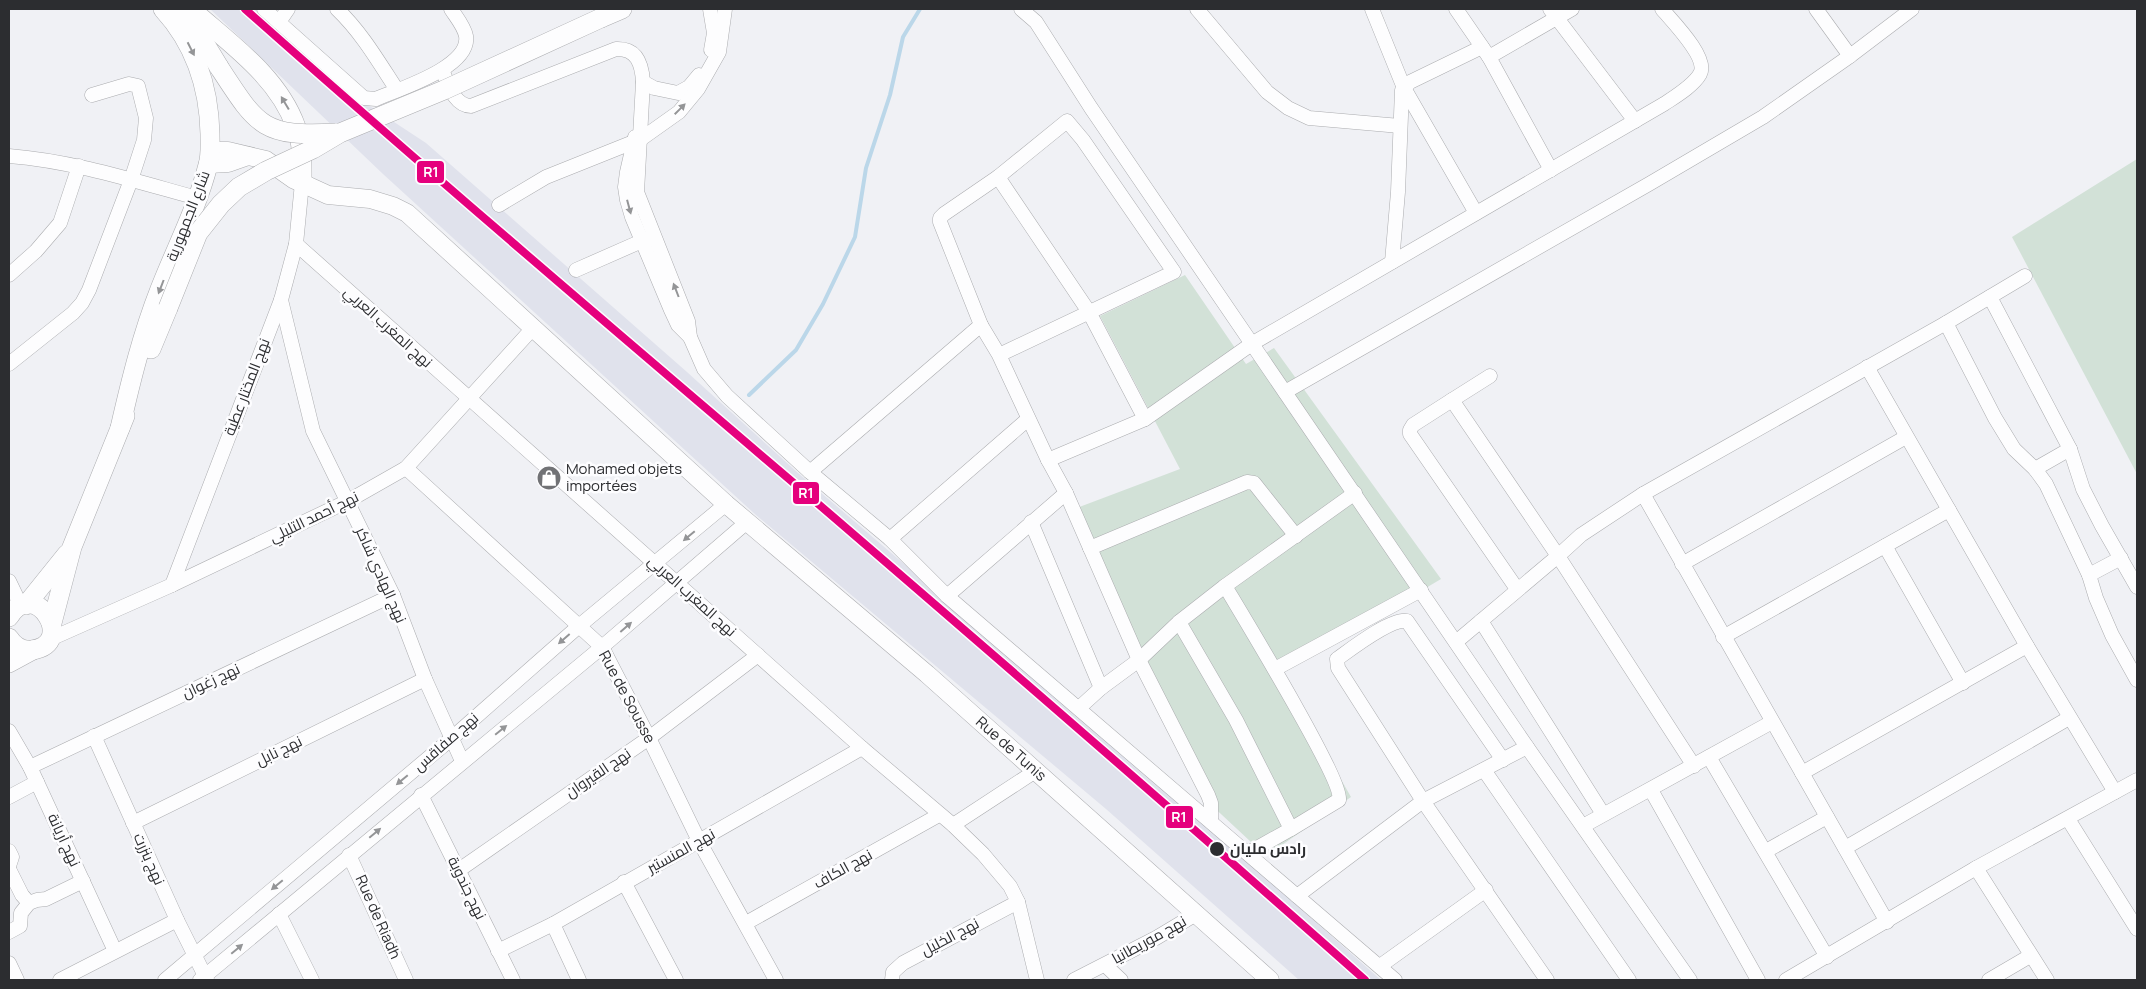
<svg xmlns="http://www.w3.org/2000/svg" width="2146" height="989" font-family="Manrope,Cairo,sans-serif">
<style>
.built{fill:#e0e2ec}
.green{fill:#d2e1d7}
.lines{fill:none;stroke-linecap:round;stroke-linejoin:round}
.stream{stroke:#bbd7e9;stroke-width:4}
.minor-casing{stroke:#abacaf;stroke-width:15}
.tertiary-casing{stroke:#abacaf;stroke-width:19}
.secondary-casing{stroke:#abacaf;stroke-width:20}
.minor{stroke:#fdfdfe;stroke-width:14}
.tertiary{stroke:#fdfdfe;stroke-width:18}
.secondary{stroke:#fdfdfe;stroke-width:19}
.secondary-bridge-casing{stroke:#abacaf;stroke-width:20;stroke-linecap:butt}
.secondary-bridge{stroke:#fdfdfe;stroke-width:19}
.rail-1-casing{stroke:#fdfdff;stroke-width:11}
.rail-1{stroke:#e5007d;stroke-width:8}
.oneway{fill:#949597}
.stop-dot{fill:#2c2d30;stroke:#fdfdff;stroke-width:2}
.labels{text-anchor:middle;stroke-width:5;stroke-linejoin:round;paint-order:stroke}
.street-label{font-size:15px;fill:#2c2d30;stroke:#fdfdff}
.poi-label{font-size:15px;fill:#2c2d30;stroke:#fdfdff;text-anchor:start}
.stop-label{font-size:15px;font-weight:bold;fill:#2c2d30;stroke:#fdfdff;text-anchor:start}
.line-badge{stroke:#fdfdff;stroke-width:2}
.badge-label{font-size:14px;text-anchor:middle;font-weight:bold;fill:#fff}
</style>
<rect width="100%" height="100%" fill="#f0f1f5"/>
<!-- built -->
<polygon class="built" points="210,9 258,9 359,99 426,143 687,372 798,473 1142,768 1381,980 1299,980 1106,809 756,515 383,174"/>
<!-- green -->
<g class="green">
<polygon points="2137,159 2137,474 2012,237"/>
<polygon points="1185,275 1246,364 1274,348 1441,579 1281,674 1351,797 1266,856 1207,801 1074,509 1180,469 1100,316"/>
</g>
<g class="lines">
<!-- stream -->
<polyline class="stream" points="749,395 796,350 823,304 855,237 866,168 890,95 903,37 920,9"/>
<defs>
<g id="minor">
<path d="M264,9l100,89 12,1c23,-10 95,-32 90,-63 -2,-10 -10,-19 -15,-27"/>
<path d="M337,9c25,24 41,52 60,81"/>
<polyline points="710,9 714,33 711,50"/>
<polyline points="1021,9 1036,22 1091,108 1527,747 1690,980"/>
<polyline points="1197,9 1267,92 1288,108 1309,118 1400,126"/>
<polyline points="1372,9 1404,88 1476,213"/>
<polyline points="1456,9 1489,57 1551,170"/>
<polyline points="1550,9 1635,121"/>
<polyline points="1816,9 1850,56"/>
<polyline points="279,22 288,9"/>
<polyline points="1489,57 1572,9"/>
<path d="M442,70c6,13 12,36 29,36l145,-57c21,-1 26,15 27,33l-6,110 51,129 2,16 14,32 23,27 83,76 80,67 57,57 448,384"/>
<polyline points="643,82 654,88 678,93 689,87 699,75"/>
<polyline points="635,137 627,172 625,187 627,200 632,217 671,310 678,325 690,337"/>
<path d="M9,156c64,5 126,25 188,42"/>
<polyline points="998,177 1089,312 1145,419"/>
<polyline points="499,205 546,177 641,139 679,112 698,89 719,52 725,9"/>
<polyline points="296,244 862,748 953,825 983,854 1010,886 1018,902 1037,980"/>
<polyline points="1392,262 1398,192 1402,90 1410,82 1482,47"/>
<polyline points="576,270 651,237"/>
<polyline points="9,275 36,251 60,223 79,166"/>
<polyline points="1990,297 2070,449 2083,489 2102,526 2137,587"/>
<polyline points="281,300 313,431 393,595 425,679 462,761"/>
<polyline points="1946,323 1995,418 2014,449 2035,469 2046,484 2089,575 2096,598 2112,635 2137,680"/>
<polyline points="999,355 1174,272 1083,140 1067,121 998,177 944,214 940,218 940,222 981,325 999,355 1048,460 1066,493 1139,660 1208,795 1211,803 1211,821"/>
<polyline points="9,364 73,313 82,303 89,290 131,180 144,140 146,118 138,86 129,84 92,95"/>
<polyline points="1867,367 2027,646 2115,792"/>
<polyline points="1285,392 1649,184 1763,117 1850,56 1912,9"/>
<polyline points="1452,400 1490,376"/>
<path d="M1048,460l97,-41 108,-76 411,-239c12,-8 29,-18 36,-30 9,-16 -28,-53 -38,-65"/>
<polyline points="406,468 602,647 649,738 699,841 776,980"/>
<polyline points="2035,469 2070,449"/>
<polyline points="810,472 981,325"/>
<polyline points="1643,494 1887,922"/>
<polyline points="1031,522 1101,688"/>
<polyline points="890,539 1028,419"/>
<polyline points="1885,546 1963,683"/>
<polyline points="1090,548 1247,482 1254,483 1296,536"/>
<polyline points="1682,564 1906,437"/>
<polyline points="2089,575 2121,558"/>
<polyline points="9,581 21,606"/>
<polyline points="172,585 281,300 296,244 302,183"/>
<polyline points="1517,589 1410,434 1410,430 1413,425 1452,400 1558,556 1694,766"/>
<polyline points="947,596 1066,493"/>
<polyline points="1481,621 1603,814"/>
<path d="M1179,622l57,98 55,109 48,-29c5,-18 -98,-187 -114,-214"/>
<polyline points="1723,637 1949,510"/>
<polyline points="48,640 172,585 348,501 406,468 533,328"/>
<polyline points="1456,642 1558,556 1581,535 1643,494 1946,323 2025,276"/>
<polyline points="1275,669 1421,590"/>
<polyline points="1079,708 1101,688 1139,660 1179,622 1225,586 1355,493"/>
<polyline points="9,731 30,767 115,951"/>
<polyline points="94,736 177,920 207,980"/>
<polyline points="1709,757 1827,957"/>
<path d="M1503,760l-96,-139c-16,-3 -56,28 -70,38l1,9 85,133 124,179"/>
<polyline points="30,767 393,595"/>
<polyline points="1484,770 1629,980"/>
<polyline points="1802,773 2027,646"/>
<polyline points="1651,790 1758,980"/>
<polyline points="421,795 513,980"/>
<polyline points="9,797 37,782"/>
<polyline points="2068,819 2137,929"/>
<polyline points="133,823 425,679"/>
<polyline points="953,825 1034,772"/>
<polyline points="1583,826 1772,722"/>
<polyline points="1845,848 2069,718"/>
<polyline points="9,851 12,857 9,866"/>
<polyline points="1766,851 1827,817"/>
<polyline points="1248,853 1291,829"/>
<polyline points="349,855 406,980"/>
<polyline points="1976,868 2047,980"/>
<polyline points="9,869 22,895 29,903"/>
<polyline points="459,870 649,738 758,655"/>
<polyline points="624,882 676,980"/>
<polyline points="1297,896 1423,801 1527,747"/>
<polyline points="279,914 312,980"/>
<polyline points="746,923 939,815"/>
<polyline points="553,924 579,980"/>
<polyline points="9,932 20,926 21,913 29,903 37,900 46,899 83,881"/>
<polyline points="498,951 553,924 862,748"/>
<polyline points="9,963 17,980"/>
<polyline points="1105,965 1121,980"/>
<polyline points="1380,966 1486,890"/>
<polyline points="60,980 177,920"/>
<polyline points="165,980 452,738 579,626 726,504"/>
<polyline points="200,980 602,647 747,522"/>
<polyline points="892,980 893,972 903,963 1018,902"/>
<polyline points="1074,980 1156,938 1196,914"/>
<polyline points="1786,980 1976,868 2137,780"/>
<polyline points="1989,980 2030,956"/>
</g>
<g id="tertiary">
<path id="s1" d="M210,151h18l38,9 27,19 35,16 42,4 23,7 14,7 319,291 201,170 343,306"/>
<polyline points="208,164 228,163 248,156"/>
</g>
<g id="secondary">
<path d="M191,9c38,34 87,67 105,118 7,17 6,38 6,56"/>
<polyline points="185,11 219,67"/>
<polyline points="601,18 622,9"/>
<polyline points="151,349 168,308"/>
<path d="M120,428c11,-48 22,-93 40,-139 16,-41 37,-81 48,-124 3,-10 2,-21 2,-31 -1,-46 -15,-90 -47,-125"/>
<polyline points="26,605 67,554"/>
<path d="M9,617c25,-42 69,27 23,33 -10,1 -18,-4 -23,-12"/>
<polyline points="52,623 72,547 125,416"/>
<polyline points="9,663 33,650"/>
</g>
</defs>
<!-- minor casing -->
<use href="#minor" class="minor-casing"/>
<!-- tertiary casing -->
<use href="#tertiary" class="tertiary-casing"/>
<!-- secondary casing -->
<use href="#secondary" class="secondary-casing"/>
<!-- minor -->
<use href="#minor" class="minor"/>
<!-- tertiary -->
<use href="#tertiary" class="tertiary"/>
<!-- secondary -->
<use href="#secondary" class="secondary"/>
<defs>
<g id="secondary-bridge">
<path d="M219,67c39,60 44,70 117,66"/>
<polyline points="168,308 198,233 221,204 239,187 266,171 313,149 340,133 444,90 601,18"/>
</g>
</defs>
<!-- secondary-bridge casing -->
<use href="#secondary-bridge" class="secondary-bridge-casing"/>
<!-- secondary-bridge -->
<use href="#secondary-bridge" class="secondary-bridge"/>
<defs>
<path id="rail-1" d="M245,9c186,165 375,326 564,487 186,160 372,321 556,484"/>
</defs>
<!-- rail-1 casing -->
<use href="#rail-1" class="rail-1-casing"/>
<!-- rail-1 -->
<use href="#rail-1" class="rail-1"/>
</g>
<!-- one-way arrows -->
<defs><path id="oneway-solid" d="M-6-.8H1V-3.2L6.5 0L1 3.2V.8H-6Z" transform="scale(1.25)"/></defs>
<g class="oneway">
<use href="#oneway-solid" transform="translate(191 49) rotate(63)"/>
<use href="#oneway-solid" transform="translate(285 103) rotate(-121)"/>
<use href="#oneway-solid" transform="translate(680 109) rotate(-45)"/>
<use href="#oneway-solid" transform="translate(629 207) rotate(75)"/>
<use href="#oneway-solid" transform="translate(161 287) rotate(111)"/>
<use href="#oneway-solid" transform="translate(676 290) rotate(-111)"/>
<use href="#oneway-solid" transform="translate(689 536) rotate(140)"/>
<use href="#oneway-solid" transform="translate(626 627) rotate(-41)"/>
<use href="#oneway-solid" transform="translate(564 639) rotate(139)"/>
<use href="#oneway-solid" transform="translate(501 730) rotate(-39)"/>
<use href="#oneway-solid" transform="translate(402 780) rotate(140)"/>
<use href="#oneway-solid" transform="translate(375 833) rotate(-40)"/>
<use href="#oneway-solid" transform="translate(277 885) rotate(140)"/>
<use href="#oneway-solid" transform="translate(237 949) rotate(-40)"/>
</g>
<!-- icons -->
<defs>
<symbol id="shop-disc" viewBox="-11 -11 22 22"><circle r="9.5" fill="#717275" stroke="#fdfdff"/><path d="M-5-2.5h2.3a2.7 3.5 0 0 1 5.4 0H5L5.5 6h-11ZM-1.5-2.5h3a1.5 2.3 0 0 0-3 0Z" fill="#fff"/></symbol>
</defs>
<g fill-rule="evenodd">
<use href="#shop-disc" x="535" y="464" width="28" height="28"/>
</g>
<!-- markers -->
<circle class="stop-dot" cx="1217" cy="849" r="8"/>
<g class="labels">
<!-- street labels -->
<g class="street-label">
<text transform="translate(188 216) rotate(-69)" y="5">شارع الجمهورية</text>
<text transform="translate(388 327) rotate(42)" y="5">نهج المغرب العربي</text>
<text transform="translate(247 387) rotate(-69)" y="5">نهج المختار عطية</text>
<text transform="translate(314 517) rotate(-26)" y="5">نهج أحمد التليلي</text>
<text transform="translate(381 575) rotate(66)" y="5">نهج الهادي شاكر</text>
<text transform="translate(692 596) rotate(42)" y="5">نهج المغرب العربي</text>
<text transform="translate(211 681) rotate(-25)" y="5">نهج زغوان</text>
<text transform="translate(627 697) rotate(62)" y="5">Rue de Sousse</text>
<text transform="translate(446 742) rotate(-41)" y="5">نهج صفاقس</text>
<text dy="5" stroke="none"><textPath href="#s1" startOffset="1018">Rue de Tunis</textPath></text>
<text transform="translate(279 751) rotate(-26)" y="5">نهج نابل</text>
<text transform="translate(598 773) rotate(-34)" y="5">نهج القيروان</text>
<text transform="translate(64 840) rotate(65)" y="5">نهج أريانة</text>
<text transform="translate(681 851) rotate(-29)" y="5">نهج المنستير</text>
<text transform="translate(149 859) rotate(66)" y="5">نهج بنزرت</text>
<text transform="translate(843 869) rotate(-29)" y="5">نهج الكاف</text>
<text transform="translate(467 888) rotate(64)" y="5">نهج جندوبة</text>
<text transform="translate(378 917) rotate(66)" y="5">Rue de Riadh</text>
<text transform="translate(950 937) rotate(-28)" y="5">نهج الخليل</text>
<text transform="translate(1149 940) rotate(-29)" y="5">نهج موريطانيا</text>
</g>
<!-- poi labels -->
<g class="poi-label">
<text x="566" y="474">Mohamed objets<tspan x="566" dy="17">importées</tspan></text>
</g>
<!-- stop labels -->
<g class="stop-label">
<text x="1230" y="854">رادس مليان</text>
</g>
</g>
<g class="line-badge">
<rect x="416" y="160" width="29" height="24" rx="5" fill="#e5007d"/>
<rect x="792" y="481" width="28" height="24" rx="5" fill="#e5007d"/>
<rect x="1165" y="805" width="29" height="24" rx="5" fill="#e5007d"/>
</g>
<g class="badge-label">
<text x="431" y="177">R1</text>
<text x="806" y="498">R1</text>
<text x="1179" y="822">R1</text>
</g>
<!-- border -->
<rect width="2146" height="989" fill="none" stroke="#2c2d30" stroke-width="20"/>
</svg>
